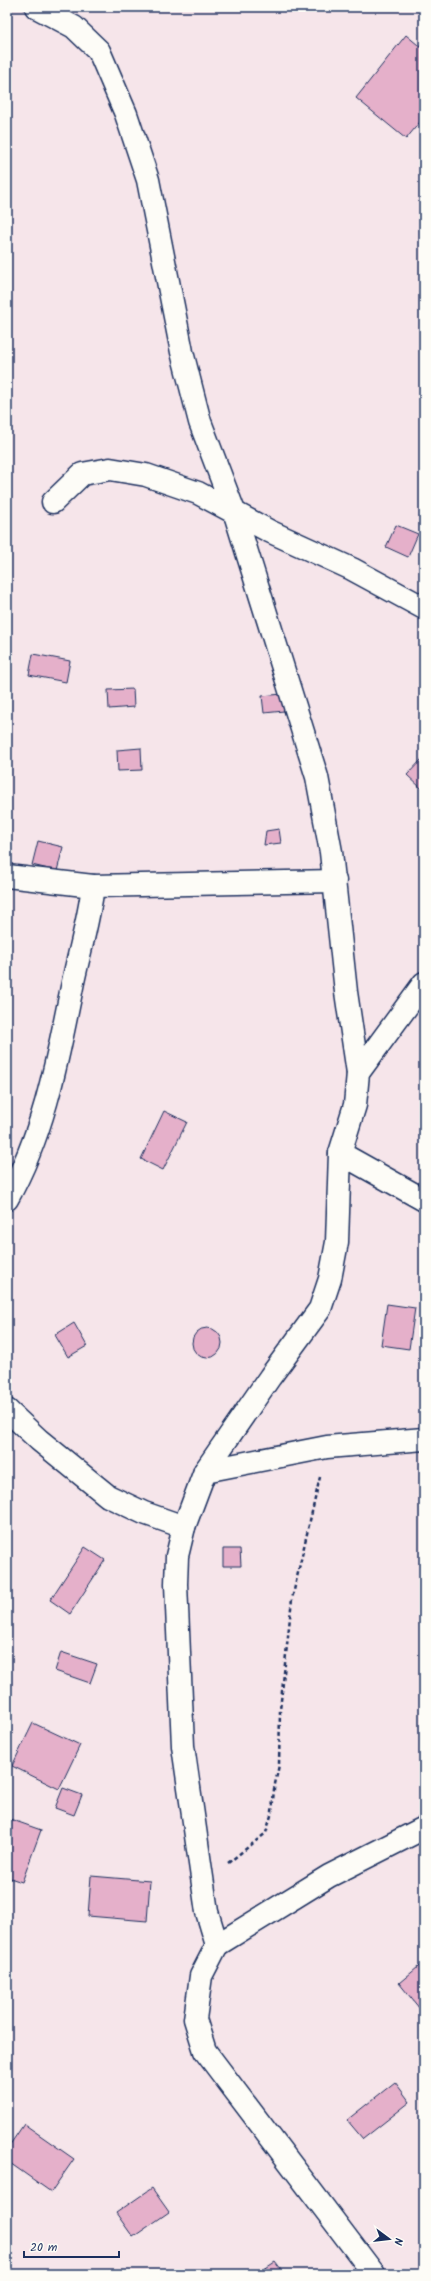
<svg xmlns="http://www.w3.org/2000/svg" width="431" height="2281" font-family="Kalam,sans-serif">
<style>
.building{fill:#e5b0ca;stroke:#1b2f5e}
.lines{fill:none;stroke-linecap:round;stroke-linejoin:round}
.street-casing{stroke:#1b2f5e;stroke-width:25}
.path{stroke:#1b2f5e;stroke-width:2.5;stroke-dasharray:4 3;stroke-linecap:butt}
.street{stroke:#fdfcf7;stroke-width:22}
</style>
<rect width="100%" height="100%" fill="#f6e5ea"/>
<filter id="ink" filterUnits="userSpaceOnUse"><feTurbulence type="fractalNoise" baseFrequency=".025" numOctaves="2"/><feDisplacementMap in="SourceGraphic" scale="8" xChannelSelector="R" yChannelSelector="G"/><feConvolveMatrix kernelMatrix="1 2 1 2 8 2 1 2 1" color-interpolation-filters="sRGB"/></filter>
<g filter="url(#ink)">
<!-- building -->
<g class="building">
<polygon points="406,35 424,50 424,117 406,139 356,98"/>
<polygon points="396,525 418,534 408,557 386,547"/>
<polygon points="33,654 70,661 66,682 29,675"/>
<polygon points="133,689 134,707 109,709 108,690"/>
<polygon points="282,694 284,711 264,713 262,696"/>
<polygon points="141,748 142,770 118,771 117,750"/>
<polygon points="422,759 424,761 424,785 421,788 407,775"/>
<polygon points="279,829 281,843 264,845 266,831"/>
<polygon points="38,841 63,847 57,871 32,865"/>
<polygon points="164,1111 187,1122 163,1170 141,1159"/>
<polygon points="387,1304 415,1308 409,1349 381,1345"/>
<polygon points="74,1323 87,1346 68,1357 55,1335"/>
<circle cx="207" cy="1343" r="15"/>
<polygon points="85,1547 105,1560 70,1614 50,1600"/>
<polygon points="223,1549 240,1549 241,1566 223,1566"/>
<polygon points="61,1652 97,1664 90,1683 55,1671"/>
<polygon points="33,1723 80,1745 59,1789 12,1766"/>
<polygon points="63,1788 82,1795 74,1815 55,1808"/>
<polygon points="7,1818 41,1830 22,1882 7,1877"/>
<polygon points="91,1876 150,1881 147,1921 88,1916"/>
<polygon points="424,1962 424,2014 399,1983"/>
<polygon points="395,2082 410,2102 363,2139 347,2120"/>
<polygon points="24,2124 74,2159 51,2192 7,2161 7,2149"/>
<polygon points="152,2188 169,2212 133,2237 116,2213"/>
<polygon points="275,2262 284,2274 263,2274 261,2271"/>
</g>
<g class="lines">
<defs>
<g id="street">
<polyline points="36,7 74,27 99,51 126,114 148,180 182,352 200,422 235,514 317,777 331,852 346,992 358,1073"/>
<polyline points="53,502 82,474 110,469 146,475 198,493 269,531 352,569 424,608"/>
<path d="M7,876l86,10c-4,33 -13,63 -20,96 -15,74 -28,150 -66,217"/>
<polyline points="93,886 335,881"/>
<polyline points="340,1153 424,1200"/>
<polyline points="7,1410 39,1440 108,1496 144,1513 184,1527"/>
<polyline points="205,1471 327,1447 424,1439"/>
<polyline points="217,1945 329,1876 424,1828"/>
<polyline points="374,2274 205,2051 195,2019 201,1976 217,1945 207,1912 183,1746 176,1584 177,1556 184,1527 205,1471 270,1377 320,1309 330,1279 337,1242 340,1153 355,1105 358,1073 424,983"/>
</g>
</defs>
<!-- street casing -->
<use href="#street" class="street-casing"/>
<!-- path -->
<polyline class="path" points="228,1863 266,1833 272,1812 274,1789 279,1765 280,1710 292,1599 320,1477"/>
<!-- street -->
<use href="#street" class="street"/>
</g>
</g>
<!-- margin -->
<rect width="431" height="2281" fill="none" stroke="#fdfcf7" stroke-width="24"/>
<rect x="12" y="12" width="407" height="2257" fill="none" stroke="#1b2f5e" stroke-width="1.5" filter="url(#ink)"/>
<!-- north arrow -->
<g transform="translate(389 2239) rotate(105)" stroke="#fdfcf7" stroke-width="3" paint-order="stroke">
<path d="M0-3L7 15L0 10L-7 15Z" fill="#1b2f5e"/>
<text y="-6" font-size="11" font-weight="bold" text-anchor="middle" fill="#1b2f5e">N</text>
</g>
<!-- scale -->
<path d="M24 2251v6h95v-6" fill="none" stroke="#1b2f5e" stroke-width="2"/>
<text x="30" y="2251" font-size="12" fill="#1b2f5e" stroke="#fdfcf7" stroke-width="3" paint-order="stroke">20 m</text>
</svg>
